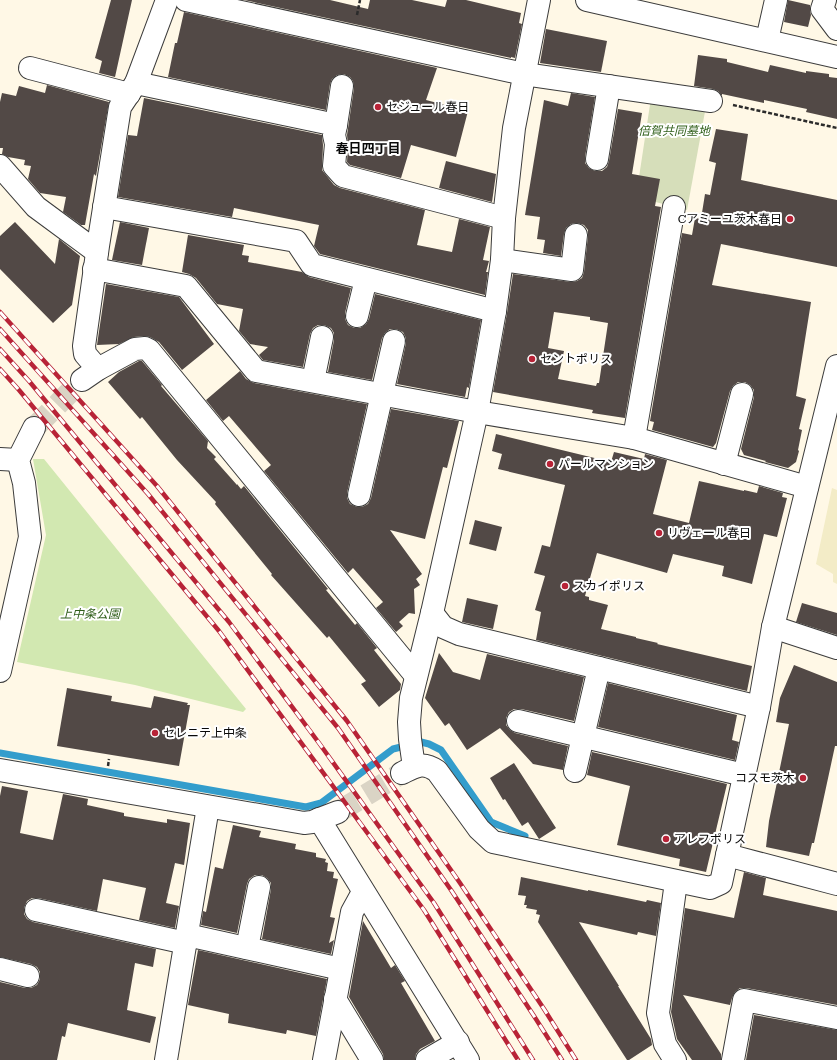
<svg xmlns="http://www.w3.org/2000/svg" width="837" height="1060" font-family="'Roboto Serif','Noto Sans JP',serif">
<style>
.farmland{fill:#f3ecc7}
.green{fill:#d2e8b1}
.cemetery{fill:#d6deba}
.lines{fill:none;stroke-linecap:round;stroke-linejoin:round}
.stream{stroke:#339dcc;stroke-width:7}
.building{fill:#524946;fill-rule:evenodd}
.minor-tunnel{stroke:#dad4c5;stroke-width:22;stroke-dasharray:22 11;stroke-linecap:butt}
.minor-casing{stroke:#3c3c3c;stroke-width:24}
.path{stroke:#2b2b2b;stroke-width:2.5;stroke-dasharray:4 2;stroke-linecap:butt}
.minor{stroke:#fff;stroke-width:22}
.rail-casing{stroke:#b82337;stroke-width:4.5}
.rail{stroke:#fff;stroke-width:3;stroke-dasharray:9;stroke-linecap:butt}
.poi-dot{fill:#b82337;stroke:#fff;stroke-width:1.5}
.labels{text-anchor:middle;stroke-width:4;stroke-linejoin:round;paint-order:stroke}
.poi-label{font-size:12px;fill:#090909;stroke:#fff;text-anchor:start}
.park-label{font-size:12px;font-style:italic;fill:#305f1b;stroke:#fff}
.neighbourhood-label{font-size:13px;font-weight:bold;fill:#090909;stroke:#fff}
</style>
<rect width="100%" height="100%" fill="#fff8e6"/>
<!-- farmland -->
<polygon class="farmland" points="832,488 837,490 837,584 833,582 833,574 816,564"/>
<!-- green -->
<polygon class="green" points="33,459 44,459 246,709 243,712 135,685 17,662 46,535"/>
<!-- cemetery -->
<polygon class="cemetery" points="651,98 706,106 687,210 636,197"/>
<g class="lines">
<!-- stream -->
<polyline class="stream" points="0,753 306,807 321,803 393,749 421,742 429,744 441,750 491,822 525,836"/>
</g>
<!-- building -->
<g class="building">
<polygon points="111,0 132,0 115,77 99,73 102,61 95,58"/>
<polygon points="244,0 330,0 368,9 370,0 412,0 445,7 447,0 466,0 521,13 519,23 522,24 515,58 511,57 511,58"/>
<polygon points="788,0 810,5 810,11 811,15 808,27 784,22"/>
<polygon points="184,12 437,68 426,100 468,111 456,157 411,145 401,178 350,165 347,162 348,145 347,135 354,88 353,81 350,77 344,74 337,75 332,79 330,84 326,110 168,77 175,43 177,43"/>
<polygon points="546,29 607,41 601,72 540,63"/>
<polygon points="698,55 727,59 727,62 768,72 770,65 806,73 806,71 829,74 829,77 837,78 837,119 806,112 807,109 764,100 764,103 722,94 722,96 718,91 713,89 694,86"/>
<polygon points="47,85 109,102 96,176 94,174 85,225 81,225 63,212 66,197 40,193 28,179 31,166 24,165 25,160 8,157 2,154 3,148 0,148 0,102 2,93 16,96 19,86 45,93"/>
<path d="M571,93l24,4 -10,60v6l4,5 6,3h7l5,-4 2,-6 9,-52 24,4 -10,61 28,5 -5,27 6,1 -36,211 -33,-5 1,-3 -100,-18 14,-79 6,-39 58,8 6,-1 5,-3 2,-6 4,-36v-6l-4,-5 -7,-2 -6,1 -5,4 -2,6 -3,22 -18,-3 2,-13 -8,-1 3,-22 -15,-2 19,-115 24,6zM554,312l36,5v3l18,3 -9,60h-2l-1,3 -38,-7 6,-28 -16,-3z"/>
<polygon points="144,98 322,135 323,145 322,170 334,185 340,188 425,210 417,245 452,252 459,219 490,227 483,260 489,261 486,272 488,272 485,295 320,254 314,246 319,225 234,208 232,217 118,197 128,135 137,136"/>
<polygon points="716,129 748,134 741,180 837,200 837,267 721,244 712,285 811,302 796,396 806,399 799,429 802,430 798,450 799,451 796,462 788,468 765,462 766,461 744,455 741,449 754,397 754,390 750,385 745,382 738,382 733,386 730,391 716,443 713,447 652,430 654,422 650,421 682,233 692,235 695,218 701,219 705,194 710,195 716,163 709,161"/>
<polygon points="446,161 496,174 492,202 439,188"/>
<polygon points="15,222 55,264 59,239 80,256 72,305 53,323 0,269 0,236"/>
<polygon points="120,222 149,228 142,265 112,260"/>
<polygon points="188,235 244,245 242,255 249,256 248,262 302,272 309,277 351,288 345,313 345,319 348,325 354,328 360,328 366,324 369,319 375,294 481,320 469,388 467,387 465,397 397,384 406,343 406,338 403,332 396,329 390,329 385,333 382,338 372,380 328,372 334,340 334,333 331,328 324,325 318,325 313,328 310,334 303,367 263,360 259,355 268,347 250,344 239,331 243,309 217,304 196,278 189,274 182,272"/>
<polygon points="106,284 179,297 214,344 182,370 159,342 150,337 144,336 134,337 119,344 97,345"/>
<polygon points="139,361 142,361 162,385 161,386 208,441 207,448 216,457 214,459 237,485 237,484 241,489 244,486 328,589 326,590 355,625 357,623 377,648 374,650 401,684 400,690 379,707 361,684 366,681 329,636 327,638 271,575 272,574 215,504 216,502 177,460 142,417 140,419 108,382 119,372"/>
<polygon points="240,371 246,379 254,383 367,404 347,493 347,498 350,504 357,507 362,507 368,504 371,498 391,409 459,421 447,468 443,467 425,539 390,530 422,574 416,579 420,585 414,589 415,614 409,613 399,622 403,626 396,632 376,608 383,602 353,568 348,573 264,471 271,465 229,416 223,421 206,400"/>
<polygon points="496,434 611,462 614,452 644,459 645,454 667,460 653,514 689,523 699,481 744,491 744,490 757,493 759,486 783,493 782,497 787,498 777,537 764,534 752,584 722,576 724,566 673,554 667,573 597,553 585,596 589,597 589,600 608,605 601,629 636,637 636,638 658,643 657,644 752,666 747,691 536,640 541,612 535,610 545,576 534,573 542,545 550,547 565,485 498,469 502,454 492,451"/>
<polygon points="475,520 502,527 496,551 469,544"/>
<polygon points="467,598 498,605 493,629 462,622"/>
<polygon points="802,603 837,613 837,635 796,622"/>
<polygon points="439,653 453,672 480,680 487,654 584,677 574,721 521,709 514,709 509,712 506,718 506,725 510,730 515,733 568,746 563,770 533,764 500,728 467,750 449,723 445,726 425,698"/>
<polygon points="794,665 837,682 837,746 835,746 814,843 812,843 809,856 766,847 769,821 789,724 776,722 780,698"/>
<polygon points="608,683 737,715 732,740 739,742 735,760 598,727"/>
<polygon points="67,688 112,696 111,701 151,708 154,696 188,703 187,705 190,705 179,766 57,746"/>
<polygon points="592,752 727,784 706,872 679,866 680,859 617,845 630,786 587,775"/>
<polygon points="514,763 556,828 539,839 528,822 522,826 505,799 503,800 490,778"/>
<polygon points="2,786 28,791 20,833 53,840 63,794 88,799 87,805 124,813 124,816 167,823 167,819 190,823 184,865 175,863 166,903 179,906 175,928 139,920 146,888 103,879 97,911 38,898 32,898 27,901 24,908 24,914 27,919 33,922 156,949 153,967 135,963 127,1010 156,1017 150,1043 68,1023 65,1037 62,1036 57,1060 0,1060 0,982 25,988 31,988 37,985 40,979 40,972 37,967 31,964 0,957 0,796"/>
<polygon points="233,825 261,831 259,837 296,844 295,849 316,853 316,857 326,859 325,862 328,863 327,871 334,872 333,878 338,879 330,917 335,918 329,943 334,940 331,954 262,939 271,889 271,883 267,878 262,875 255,875 249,879 247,884 237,933 201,925 203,911 206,912 215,867 223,869"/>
<polygon points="744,872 766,878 763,895 837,911 837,1005 746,988 740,988 735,992 732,998 730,1005 683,995 721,1054 721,1060 692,1060 677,1039 671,1012 685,908 734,918"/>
<polygon points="521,877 588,891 588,890 646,902 647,900 661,903 656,936 638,932 637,935 579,922 619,986 618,986 651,1039 652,1045 629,1060 627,1060 538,922 540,915 536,914 537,910 526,908 527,905 524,905 526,896 518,895"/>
<polygon points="363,921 391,968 395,965 405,981 401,983 435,1041 420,1049 416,1054 415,1060 384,1060 383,1054 349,997"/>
<polygon points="198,950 327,979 316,1036 287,1030 286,1034 228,1023 229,1014 188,1005"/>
<polygon points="754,1015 837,1030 837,1060 746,1060"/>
</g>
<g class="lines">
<!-- minor-tunnel -->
<g class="minor-tunnel">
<polyline points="34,428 82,380"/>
<polyline points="338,812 402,773"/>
</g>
<defs>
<g id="minor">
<polyline points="186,0 524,74 711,101"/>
<polyline points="587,0 837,57"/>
<polyline points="825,0 822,9 837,29"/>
<polyline points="767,40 776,0"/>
<polyline points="30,68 129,94"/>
<polyline points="136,83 336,125 334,135 336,144 334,166 343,176 504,218"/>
<polyline points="336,125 342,86"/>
<polyline points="597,159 609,86"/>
<polyline points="0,166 36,207 97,252"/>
<polyline points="104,207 296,241 312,265 495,311"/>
<polyline points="502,260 572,270 576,235"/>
<polyline points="94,269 186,286 256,371 477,412 634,438 807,487"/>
<polyline points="357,316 366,279"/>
<polyline points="98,369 85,354 84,346 98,246 120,107 136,83 167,0"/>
<polyline points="82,380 98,369 135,349 145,348 149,350 416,676"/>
<polyline points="313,381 322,337"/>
<polyline points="634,438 674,207"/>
<polyline points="0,459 18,460"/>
<polyline points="724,464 742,394"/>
<polyline points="359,495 394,341"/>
<polyline points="432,613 443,627 459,634 759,707"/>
<polyline points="773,627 837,648"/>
<polyline points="0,671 30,537 24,483 18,460 34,428"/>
<polyline points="518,721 744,775"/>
<polyline points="414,767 410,739 409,722 411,698 432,613 477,412 495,311 502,260 504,218 514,128 539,0"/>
<polyline points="0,770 304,823 312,822 338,812"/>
<polyline points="575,771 599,668"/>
<path d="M402,773c14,-7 21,-12 35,-2l42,58 14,13 217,46 11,-5 38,-176 14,-80 64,-261"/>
<polyline points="319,819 468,1060"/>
<polyline points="727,855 837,884"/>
<polyline points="36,910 186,943"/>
<polyline points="187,935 341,969"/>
<polyline points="247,948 259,887"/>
<polyline points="0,969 28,976"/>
<polyline points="335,999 372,1060"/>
<polyline points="166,1060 208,807"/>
<polyline points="324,1060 352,912 363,892"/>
<polyline points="427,1060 458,1042"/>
<polyline points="675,1060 665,1044 658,1013 676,882"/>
<polyline points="733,1060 744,1000 837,1018"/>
</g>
</defs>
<!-- minor casing -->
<use href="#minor" class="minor-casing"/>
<!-- path -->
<g class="path">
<polyline points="357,15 360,0"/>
<polyline points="733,105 837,128"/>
<polyline points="108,766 109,759"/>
</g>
<!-- minor -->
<use href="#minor" class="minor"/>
<defs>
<g id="rail">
<polyline points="0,312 157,486 347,721 460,883 544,1009 576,1060"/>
<polyline points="0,329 148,494 338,728 451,890 534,1016 562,1060"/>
<polyline points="0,349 29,381 229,622 319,743 434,903 533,1060"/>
<polyline points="0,369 19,390 219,631 424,910 518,1060"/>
</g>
</defs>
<!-- rail casing -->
<use href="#rail" class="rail-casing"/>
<!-- rail -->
<use href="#rail" class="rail"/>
</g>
<!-- markers -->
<g class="poi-dot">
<circle cx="378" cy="107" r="4"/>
<circle cx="790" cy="219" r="4"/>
<circle cx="532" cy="359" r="4"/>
<circle cx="550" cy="464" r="4"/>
<circle cx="659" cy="533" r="4"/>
<circle cx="565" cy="586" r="4"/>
<circle cx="155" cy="733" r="4"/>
<circle cx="803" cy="778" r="4"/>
<circle cx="666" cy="839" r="4"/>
</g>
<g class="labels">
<!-- poi labels -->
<g class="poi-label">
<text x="386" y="111">セジュール春日</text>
<text x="782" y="223" text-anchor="end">Cアミーユ茨木春日</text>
<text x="540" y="363">セントポリス</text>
<text x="558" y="468">パールマンション</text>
<text x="667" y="537">リヴェール春日</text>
<text x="573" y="590">スカイポリス</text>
<text x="163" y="737">セレニテ上中条</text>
<text x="795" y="782" text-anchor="end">コスモ茨木</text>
<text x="674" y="843">アレフポリス</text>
</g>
<!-- park labels -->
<g class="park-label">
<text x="674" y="135">倍賀共同墓地</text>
<text x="90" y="618">上中条公園</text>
</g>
<!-- neighbourhood labels -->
<g class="neighbourhood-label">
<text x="368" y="153">春日四丁目</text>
</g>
</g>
</svg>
